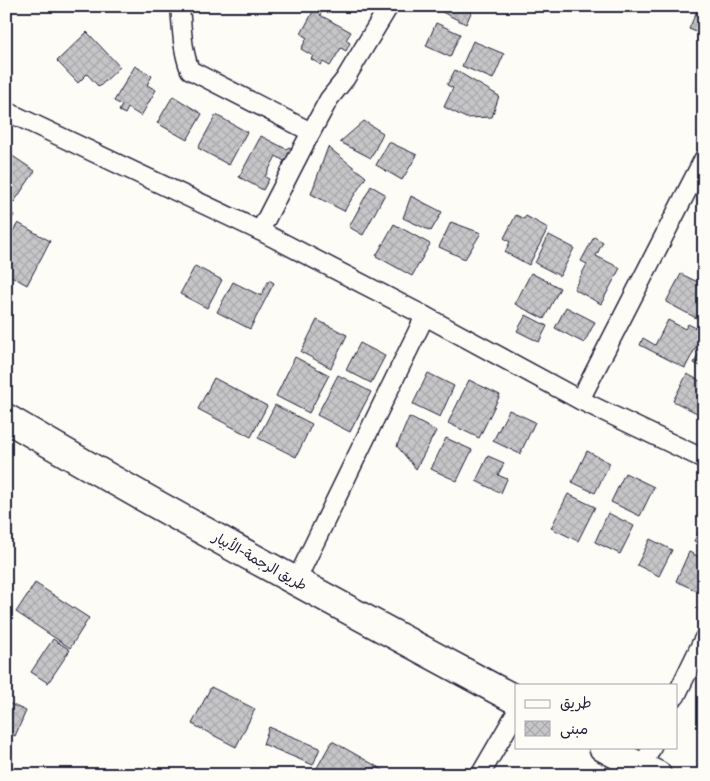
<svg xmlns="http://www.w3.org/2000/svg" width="710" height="781" font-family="Pangolin,'Playpen Sans Arabic',sans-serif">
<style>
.building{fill:url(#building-cross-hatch);stroke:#22223b}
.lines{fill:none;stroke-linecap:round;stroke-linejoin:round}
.street-casing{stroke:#22223b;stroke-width:21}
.highway-casing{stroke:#22223b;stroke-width:31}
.street{stroke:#fdfcf7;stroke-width:18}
.highway{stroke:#fdfcf7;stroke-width:28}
.labels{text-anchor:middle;stroke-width:4;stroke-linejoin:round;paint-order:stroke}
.street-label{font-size:14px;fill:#22223b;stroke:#fdfcf7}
</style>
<defs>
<pattern id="building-cross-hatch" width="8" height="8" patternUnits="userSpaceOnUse" patternTransform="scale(1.25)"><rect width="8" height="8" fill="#c6c6c8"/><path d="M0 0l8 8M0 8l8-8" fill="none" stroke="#aaaaad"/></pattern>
</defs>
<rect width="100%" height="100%" fill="#fdfcf7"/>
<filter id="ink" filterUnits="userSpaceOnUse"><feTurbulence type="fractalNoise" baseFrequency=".02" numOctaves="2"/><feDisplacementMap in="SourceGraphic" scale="10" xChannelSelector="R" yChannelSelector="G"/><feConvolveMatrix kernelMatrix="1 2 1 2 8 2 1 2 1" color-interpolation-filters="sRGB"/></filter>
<g filter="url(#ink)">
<!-- building -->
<g class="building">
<polygon points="316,6 323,10 320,15 351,32 346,40 350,43 346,51 341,48 330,66 323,62 321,65 311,59 313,56 301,49 307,38 301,34"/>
<polygon points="433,6 474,6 466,24 432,7"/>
<polygon points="699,6 704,6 704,35 689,29"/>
<polygon points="436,23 460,34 450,57 426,46"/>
<polygon points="87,32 120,67 99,87 87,74 78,83 57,61"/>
<polygon points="473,41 504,54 493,79 462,66"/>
<polygon points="135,66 152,76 147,85 156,90 141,116 128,108 125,114 119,111 122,105 114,101"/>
<polygon points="455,70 499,96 492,117 466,118 444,107 453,88 447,85"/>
<polygon points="173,96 202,114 187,140 157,123"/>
<polygon points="216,115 247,132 229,165 198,148"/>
<polygon points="364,121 383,133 371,158 340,142"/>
<polygon points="261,136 286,149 289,147 297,151 289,167 282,164 284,161 276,156 265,177 269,179 263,190 239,177"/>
<polygon points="389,142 417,155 402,180 376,165"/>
<polygon points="328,147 366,177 344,211 311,194"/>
<polygon points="11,155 35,171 14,202 6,197 6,163"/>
<polygon points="371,186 385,194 363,235 349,227"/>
<polygon points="411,196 442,212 431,231 403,218"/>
<polygon points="6,210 14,215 6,229"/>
<polygon points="516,215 524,219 526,216 548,228 529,265 505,252 510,242 504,238"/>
<polygon points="451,222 481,233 465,259 439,247"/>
<polygon points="18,223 50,241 27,285 6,273 6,242"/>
<polygon points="394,224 430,244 412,276 376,256"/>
<polygon points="549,235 574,248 560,276 535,263"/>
<polygon points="594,237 603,242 596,256 620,268 601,304 574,289 587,264 581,261"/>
<polygon points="195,266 222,280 207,308 180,294"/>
<polygon points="531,273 560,288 544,319 515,304"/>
<polygon points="681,274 704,285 704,313 700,320 666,302"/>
<polygon points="269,280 274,283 250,329 217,312 233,282 261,296"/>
<polygon points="566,307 595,322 584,343 555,328"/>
<polygon points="526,315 547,326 539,342 517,331"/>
<polygon points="317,320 347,335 331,368 301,352"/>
<polygon points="668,320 685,329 688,324 704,332 685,368 640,345 643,338 655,345"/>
<polygon points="360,343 385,356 371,383 346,370"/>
<polygon points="704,343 704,368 694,363"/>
<polygon points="295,357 329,375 309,413 276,396"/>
<polygon points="428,373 454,386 440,417 413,404"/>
<polygon points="687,374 704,383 704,411 701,415 673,401"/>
<polygon points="338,375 371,392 350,432 317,415"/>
<polygon points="214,378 267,406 251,437 198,409"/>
<polygon points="469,380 500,395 479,438 448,423"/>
<polygon points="275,405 312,424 296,457 258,438"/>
<polygon points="509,410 535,422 520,454 493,441"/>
<polygon points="409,417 436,431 416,469 397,446"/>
<polygon points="446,438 472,450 457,481 431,469"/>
<polygon points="587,451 610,463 595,493 572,482"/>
<polygon points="488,456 504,463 498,475 507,479 501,493 476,481"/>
<polygon points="625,473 654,487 640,516 611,502"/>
<polygon points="568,494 595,507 578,541 551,528"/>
<polygon points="608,513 634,526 620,554 595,542"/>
<polygon points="704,522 704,545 694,541"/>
<polygon points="650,539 672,550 659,576 637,565"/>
<polygon points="689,552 704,559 704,587 701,593 676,581"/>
<polygon points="35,583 89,618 70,648 16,612"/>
<polygon points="53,639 70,650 48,683 31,672"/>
<polygon points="211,687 255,709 236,747 192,724"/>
<polygon points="6,702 26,711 15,736 6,732"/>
<polygon points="269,727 320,748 313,765 263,744"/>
<polygon points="332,741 392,775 313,775"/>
</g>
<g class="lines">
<defs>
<g id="street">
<path d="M180,6c2,22 2,44 10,64l121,62"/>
<polyline points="6,111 260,231 425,316 580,400 704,459"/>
<polyline points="260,231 302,149 329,99 345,79 389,6"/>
<polyline points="580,400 704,158"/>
<polyline points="296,581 425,316"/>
<polyline points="676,696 704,638"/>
<polyline points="642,768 652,747"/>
<polyline points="480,775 516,713"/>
</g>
<g id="highway">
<path d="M6,418c168,99 339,190 510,282"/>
<polyline points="603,747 642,768 657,775"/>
</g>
</defs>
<!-- street casing -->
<use href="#street" class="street-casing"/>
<!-- highway casing -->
<use href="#highway" class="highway-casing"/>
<!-- street -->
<use href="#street" class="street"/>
<!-- highway -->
<use href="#highway" class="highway"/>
</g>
</g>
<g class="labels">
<!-- street labels -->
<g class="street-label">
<text transform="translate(260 561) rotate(29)" y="5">طريق الرجمة-الأبيار</text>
</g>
</g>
<!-- margin -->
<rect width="710" height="781" fill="none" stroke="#fdfcf7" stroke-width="25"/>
<rect x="12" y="12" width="685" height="756" fill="none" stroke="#22223b" stroke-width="2" filter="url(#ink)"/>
<!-- legend -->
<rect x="515" y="684" width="162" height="65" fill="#fdfcf7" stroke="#a5a5ac"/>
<rect x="525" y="700" width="25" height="8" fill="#fdfcf7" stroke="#a5a5ac"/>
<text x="560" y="708" font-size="15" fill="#22223b">طريق</text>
<rect x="525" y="721" width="25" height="15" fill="url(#building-cross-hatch)" stroke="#a5a5ac"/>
<text x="560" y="734" font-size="15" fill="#22223b">مبنى</text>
</svg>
